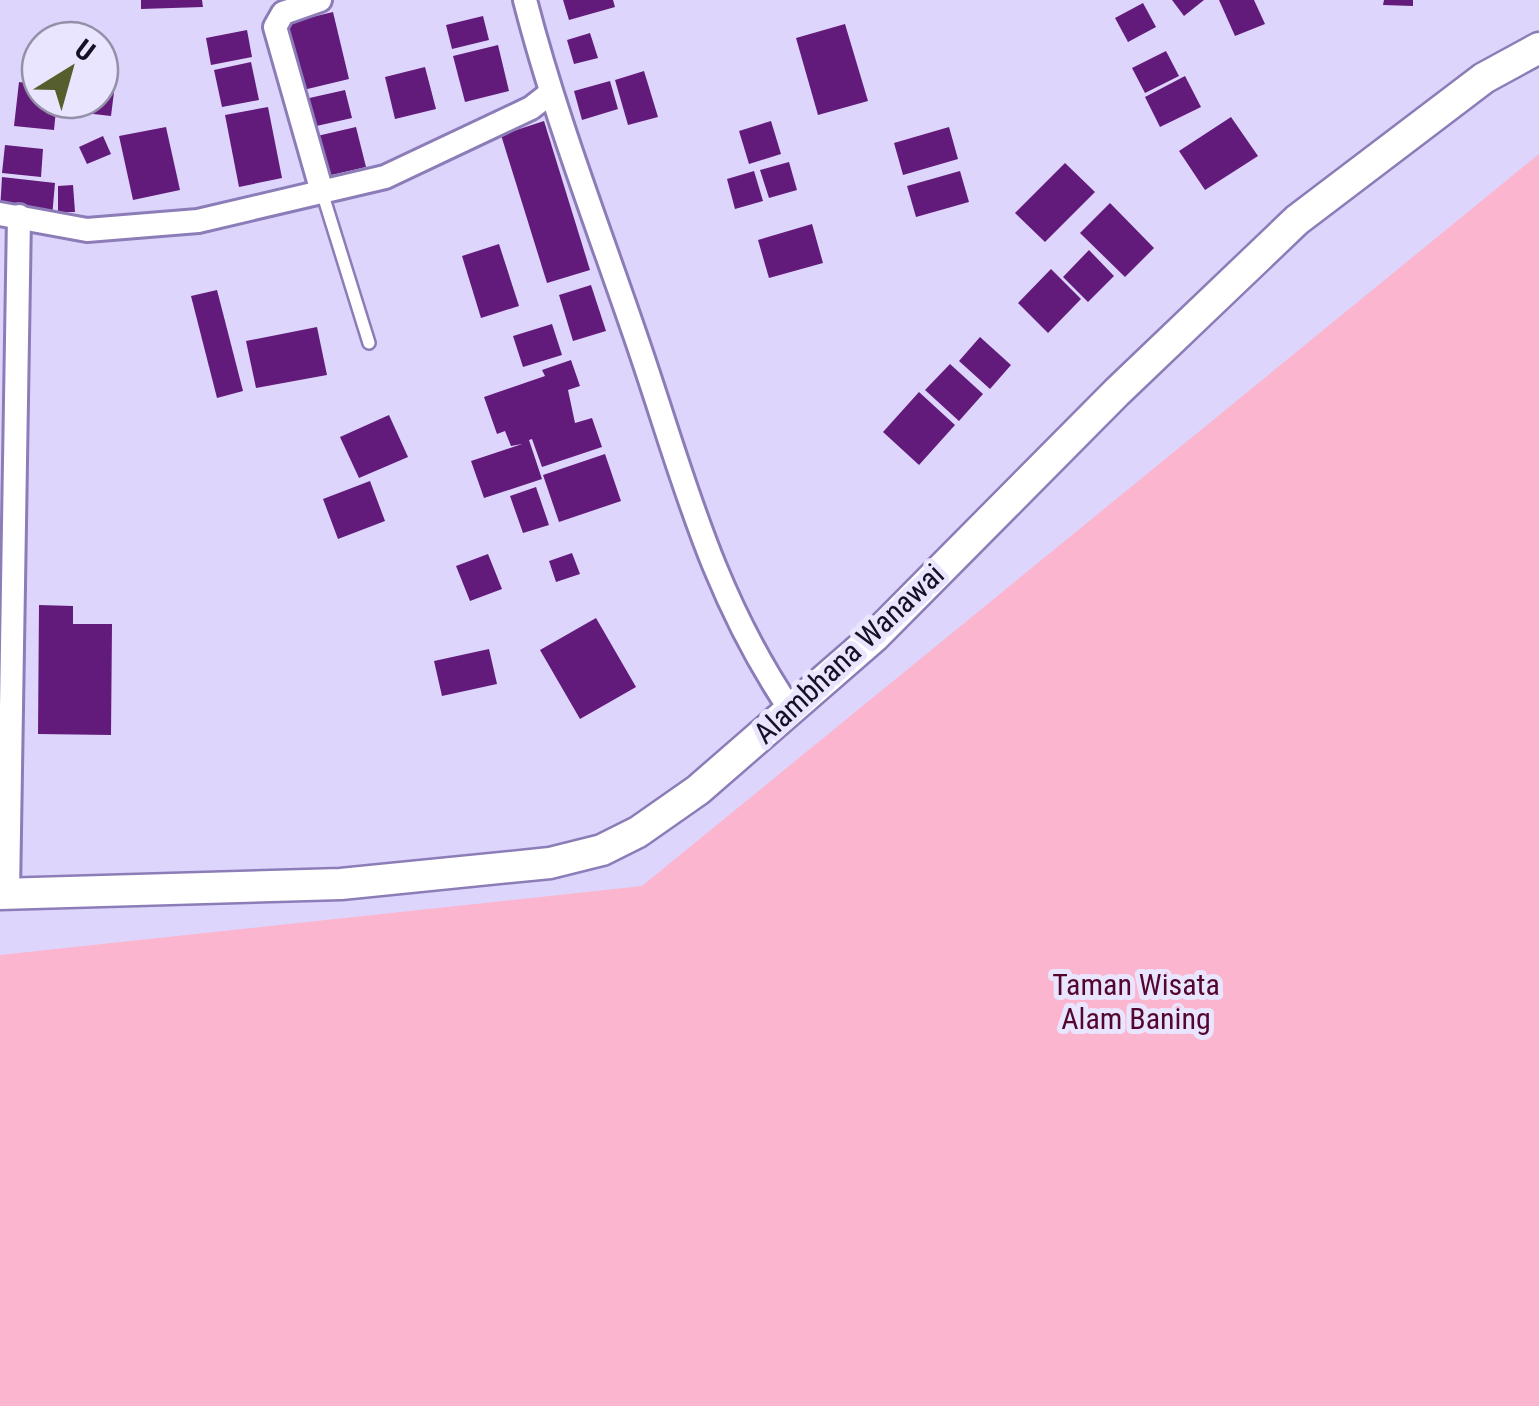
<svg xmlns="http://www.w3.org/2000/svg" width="1539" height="1406" font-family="'Roboto Condensed',sans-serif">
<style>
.green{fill:#fbb5ce}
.building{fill:#621b7a}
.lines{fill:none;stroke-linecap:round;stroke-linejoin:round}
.service-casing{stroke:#8c7cb7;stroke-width:16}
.minor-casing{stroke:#8c7cb7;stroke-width:28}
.tertiary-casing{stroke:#8c7cb7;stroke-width:35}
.service{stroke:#fff;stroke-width:11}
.minor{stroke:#fff;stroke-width:22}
.tertiary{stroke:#fff;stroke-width:30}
.labels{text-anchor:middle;stroke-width:10;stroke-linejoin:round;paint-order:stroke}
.street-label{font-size:30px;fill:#160f25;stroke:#eae5ff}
.park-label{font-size:30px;fill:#53062e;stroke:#eae5ff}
</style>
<rect width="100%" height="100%" fill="#ded5fc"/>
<!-- green -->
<polygon class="green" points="1539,154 1539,1406 0,1406 0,955 642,886"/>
<!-- building -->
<g class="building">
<polygon points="141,0 202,0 203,7 141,9"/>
<polygon points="563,0 613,0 615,7 569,20"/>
<polygon points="1172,0 1204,0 1184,16"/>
<polygon points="1219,0 1254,0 1265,24 1235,36"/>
<polygon points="1384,0 1413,0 1413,6 1383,5"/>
<polygon points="1143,3 1156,27 1128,42 1115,18"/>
<polygon points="333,12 349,79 299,91 283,24"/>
<polygon points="483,16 489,40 452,49 446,25"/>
<polygon points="845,24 868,101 818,115 796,38"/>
<polygon points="247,30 252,57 211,65 206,38"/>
<polygon points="590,33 598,58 574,64 567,40"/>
<polygon points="100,45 106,46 103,82 100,82"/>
<polygon points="498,45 509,91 465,102 453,56"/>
<polygon points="1166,51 1179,76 1145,93 1132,68"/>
<polygon points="251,62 259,100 222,107 214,70"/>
<polygon points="425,67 436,109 395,119 385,77"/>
<polygon points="644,71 658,117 628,125 615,80"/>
<polygon points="1185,76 1201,107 1160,127 1145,97"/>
<polygon points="610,81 618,109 582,120 574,91"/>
<polygon points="19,82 40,85 40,100 57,100 54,130 14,126"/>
<polygon points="100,82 115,84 111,116 67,111 68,100 100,100"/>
<polygon points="345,90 352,118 312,127 305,99"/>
<polygon points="268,107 282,178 239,187 225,115"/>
<polygon points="1231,117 1258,156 1205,190 1179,151"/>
<polygon points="544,121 590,270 547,283 501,135"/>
<polygon points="771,121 781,154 749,164 739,131"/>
<polygon points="166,127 180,190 133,200 119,136"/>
<polygon points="356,127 366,167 327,176 317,136"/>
<polygon points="949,127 958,159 903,175 894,143"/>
<polygon points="103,136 111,154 87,164 79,147"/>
<polygon points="5,145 43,149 41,177 2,173"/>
<polygon points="789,162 797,190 769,198 760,170"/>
<polygon points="1065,163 1095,192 1045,242 1015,213"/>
<polygon points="754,171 763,201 735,209 727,179"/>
<polygon points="960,171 969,202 916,217 907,186"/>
<polygon points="2,177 55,183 52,217 0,211"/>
<polygon points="73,185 75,212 58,212 58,186"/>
<polygon points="1110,203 1154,248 1125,277 1080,233"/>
<polygon points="812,224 823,263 769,278 758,240"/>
<polygon points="499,244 519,306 481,318 462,256"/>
<polygon points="1089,250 1114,276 1088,302 1063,277"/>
<polygon points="1051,269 1081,299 1048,333 1018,303"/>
<polygon points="591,285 606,331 573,341 559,295"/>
<polygon points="217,290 243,391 217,398 191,296"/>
<polygon points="552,324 562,355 523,367 513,336"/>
<polygon points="317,327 327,375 256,388 246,341"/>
<polygon points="980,337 1011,365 990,389 959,361"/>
<polygon points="571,360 580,386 568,390 575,423 592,418 602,447 542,467 532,439 529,440 542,479 484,498 471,461 522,444 511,446 505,431 497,434 484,397 545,376 542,370"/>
<polygon points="950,364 983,394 959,421 925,390"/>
<polygon points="919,392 955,425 919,465 883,432"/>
<polygon points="389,415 408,457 359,478 340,437"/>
<polygon points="605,454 621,501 559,522 543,475"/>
<polygon points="370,481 385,521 338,539 323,499"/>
<polygon points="536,487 549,525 523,533 510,496"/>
<polygon points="572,553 580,574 556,582 549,561"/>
<polygon points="488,554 502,589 470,601 456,566"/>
<polygon points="39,605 73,606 73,624 112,624 111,735 38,734"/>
<polygon points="596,618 636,687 580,719 540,650"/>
<polygon points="489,649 497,684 442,696 434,661"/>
</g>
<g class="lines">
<defs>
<polyline id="service" points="322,192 369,343"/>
<g id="minor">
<polyline points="320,0 283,13 275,27 322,192"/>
<path d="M525,0c29,113 71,221 109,332 47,135 74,256 156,377"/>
<polyline points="0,214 87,230 198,221 385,177 531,108 549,94"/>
<polyline points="8,893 19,216"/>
</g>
<polyline id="tertiary" points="0,894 341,884 550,863 602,850 638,832 698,790 875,636 1117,392 1297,220 1484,78 1539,48"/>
</defs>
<!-- service casing -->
<use href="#service" class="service-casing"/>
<!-- minor casing -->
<use href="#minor" class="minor-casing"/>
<!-- tertiary casing -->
<use href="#tertiary" class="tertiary-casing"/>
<!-- service -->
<use href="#service" class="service"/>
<!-- minor -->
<use href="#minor" class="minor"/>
<!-- tertiary -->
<use href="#tertiary" class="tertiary"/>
</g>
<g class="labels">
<!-- street labels -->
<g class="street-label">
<text transform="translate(849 654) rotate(-43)" y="10">Alambhana Wanawai</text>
</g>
<!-- park labels -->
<g class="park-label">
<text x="1136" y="995">Taman Wisata<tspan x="1136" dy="34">Alam Baning</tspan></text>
</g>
</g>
<!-- north arrow -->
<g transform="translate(70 70) rotate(37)"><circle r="48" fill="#eae5ff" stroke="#958fa8" stroke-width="2.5"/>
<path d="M0-8L18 38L0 25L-18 38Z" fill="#575e2d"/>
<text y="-15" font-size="28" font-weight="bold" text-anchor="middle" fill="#160f25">U</text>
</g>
</svg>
